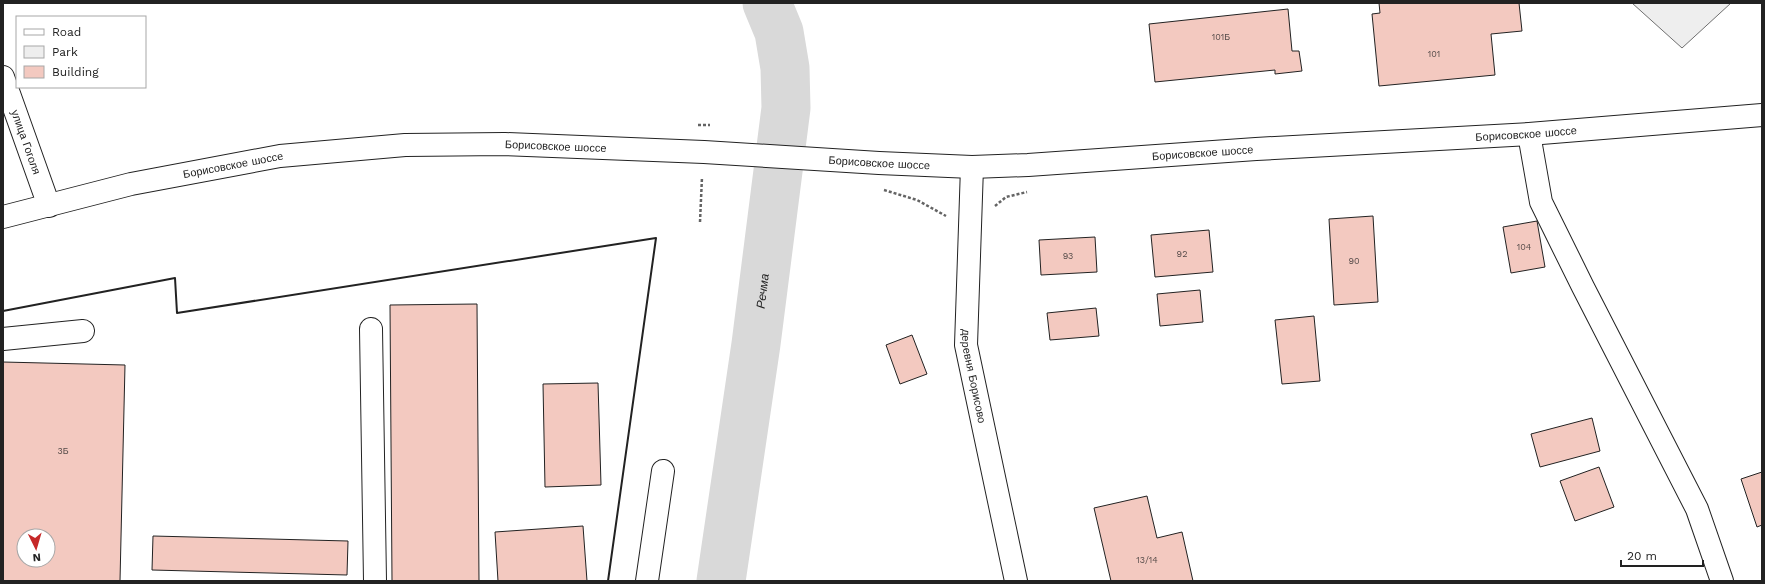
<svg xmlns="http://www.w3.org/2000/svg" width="1765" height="584" font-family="'Work Sans',sans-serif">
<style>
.green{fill:#eee;stroke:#6f6f6f}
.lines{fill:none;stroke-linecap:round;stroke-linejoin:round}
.river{stroke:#d9d9d9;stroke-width:49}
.building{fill:#f3c9c0;stroke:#222;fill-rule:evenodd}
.minor-casing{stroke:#222;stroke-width:24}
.major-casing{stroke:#222;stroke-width:24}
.path{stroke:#646464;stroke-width:2.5;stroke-dasharray:3 2;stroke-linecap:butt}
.minor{stroke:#fff;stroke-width:22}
.major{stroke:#fff;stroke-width:22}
.wall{stroke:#222;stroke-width:2}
.labels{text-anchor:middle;stroke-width:3;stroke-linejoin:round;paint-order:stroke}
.number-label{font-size:9px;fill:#564c4a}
.street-label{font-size:11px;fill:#222;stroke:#fff}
.water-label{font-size:12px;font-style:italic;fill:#222;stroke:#fff}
</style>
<rect width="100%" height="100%" fill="#fff"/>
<!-- green -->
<polygon class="green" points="1632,3 1731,3 1682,48"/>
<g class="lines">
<!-- river -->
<path class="river" id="s1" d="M721,581l35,-237 30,-236 -1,-40 -6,-36 -12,-29"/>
</g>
<!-- building -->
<g class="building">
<polygon points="1379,3 1519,3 1522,31 1491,34 1495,75 1379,86 1372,14 1380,13"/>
<polygon points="1288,9 1292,51 1299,51 1302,71 1275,74 1275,70 1155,82 1149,24"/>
<polygon points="1373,216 1378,302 1334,305 1329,219"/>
<polygon points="1537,221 1545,267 1511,273 1503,227"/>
<polygon points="1209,230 1213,272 1155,277 1151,235"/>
<polygon points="1095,237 1097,272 1041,275 1039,240"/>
<polygon points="1200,290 1203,322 1160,326 1157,294"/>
<polygon points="477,304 479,581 392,581 390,305"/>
<polygon points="1096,308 1099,336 1050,340 1047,313"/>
<polygon points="1314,316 1320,381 1282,384 1275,320"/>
<polygon points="912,335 927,374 900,384 886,345"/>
<path d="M3,362l122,3 -5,216h-117zM24,536h24v24h-24z"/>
<polygon points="598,383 601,485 545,487 543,384"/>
<polygon points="1592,418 1600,451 1540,467 1531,434"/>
<polygon points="1599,467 1614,507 1575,521 1560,481"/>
<polygon points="1762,472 1762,525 1757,527 1741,479"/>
<polygon points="1147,496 1157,538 1182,532 1193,581 1111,581 1094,508"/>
<polygon points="583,526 587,581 498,581 495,532"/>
<polygon points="153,536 348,541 347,575 152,570"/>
</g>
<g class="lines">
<defs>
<g id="minor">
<path id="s2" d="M3,77l46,129"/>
<polyline points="1529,134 1541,202 1583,287 1697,509 1722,581"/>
<path id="s3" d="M972,167l-6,178 50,236"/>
<polyline points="371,329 375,581"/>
<polyline points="3,339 83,331"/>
<polyline points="647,581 663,471"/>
</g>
<g id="major">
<path id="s4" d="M3,217l128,-33 149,-28 125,-11 100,-1 199,8 175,11 93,4 56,-2 228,-16 273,-15 233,-19"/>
</g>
</defs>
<!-- minor casing -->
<use href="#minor" class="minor-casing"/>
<!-- major casing -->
<use href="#major" class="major-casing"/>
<!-- path -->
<g class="path">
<polyline points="698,125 710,125"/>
<polyline points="884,190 917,200 946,216"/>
<polyline points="995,206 1006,197 1027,192"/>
<polyline points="700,222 702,177"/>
</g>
<!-- minor -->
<use href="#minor" class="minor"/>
<!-- major -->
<use href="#major" class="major"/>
<!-- wall -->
<polyline class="wall" points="3,311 175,278 177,313 656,238 608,581"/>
</g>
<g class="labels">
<!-- number labels -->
<g class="number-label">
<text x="1221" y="40">101Б</text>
<text x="1434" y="57">101</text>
<text x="1524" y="250">104</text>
<text x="1182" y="257">92</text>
<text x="1068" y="259">93</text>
<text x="1354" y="264">90</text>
<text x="63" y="454">3Б</text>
<text x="1147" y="563">13/14</text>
</g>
<!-- street labels -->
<g class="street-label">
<text dy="4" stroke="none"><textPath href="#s4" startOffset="1532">Борисовское шоссе</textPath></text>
<text dy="4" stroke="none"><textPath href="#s2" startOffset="69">улица Гоголя</textPath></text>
<text dy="4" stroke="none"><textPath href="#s4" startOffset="560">Борисовское шоссе</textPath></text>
<text dy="4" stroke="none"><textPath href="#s4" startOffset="1208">Борисовское шоссе</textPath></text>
<text dy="4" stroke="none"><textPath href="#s4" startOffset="884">Борисовское шоссе</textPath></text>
<text dy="4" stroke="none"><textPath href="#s4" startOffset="236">Борисовское шоссе</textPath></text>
<text dy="4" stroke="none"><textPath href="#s3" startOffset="210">деревня Борисово</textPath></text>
</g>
<!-- water labels -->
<g class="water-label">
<text dy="4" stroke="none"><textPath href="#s1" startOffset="293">Речма</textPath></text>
</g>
</g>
<!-- border -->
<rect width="1765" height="584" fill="none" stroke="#222222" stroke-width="8"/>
<!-- legend -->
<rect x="16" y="16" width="130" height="72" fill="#ffffff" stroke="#a7a7a7"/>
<rect x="24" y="29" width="20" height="6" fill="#ffffff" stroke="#a7a7a7"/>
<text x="52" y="36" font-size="12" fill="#222222">Road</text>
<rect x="24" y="46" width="20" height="12" fill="#eeeeee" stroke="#a7a7a7"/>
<text x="52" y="56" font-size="12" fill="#222222">Park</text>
<rect x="24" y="66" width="20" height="12" fill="#f3c9c0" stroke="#a7a7a7"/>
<text x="52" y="76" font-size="12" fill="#222222">Building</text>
<!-- north arrow -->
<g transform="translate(36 548) rotate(175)"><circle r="19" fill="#ffffff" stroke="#a7a7a7"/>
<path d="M0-3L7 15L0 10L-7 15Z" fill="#c62828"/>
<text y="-6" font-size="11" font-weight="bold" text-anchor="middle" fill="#222222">N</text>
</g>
<!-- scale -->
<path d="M1621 560v6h82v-6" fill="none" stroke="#222222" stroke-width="2"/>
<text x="1627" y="560" font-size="12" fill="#222222" stroke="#ffffff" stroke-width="3" paint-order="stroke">20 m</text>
</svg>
